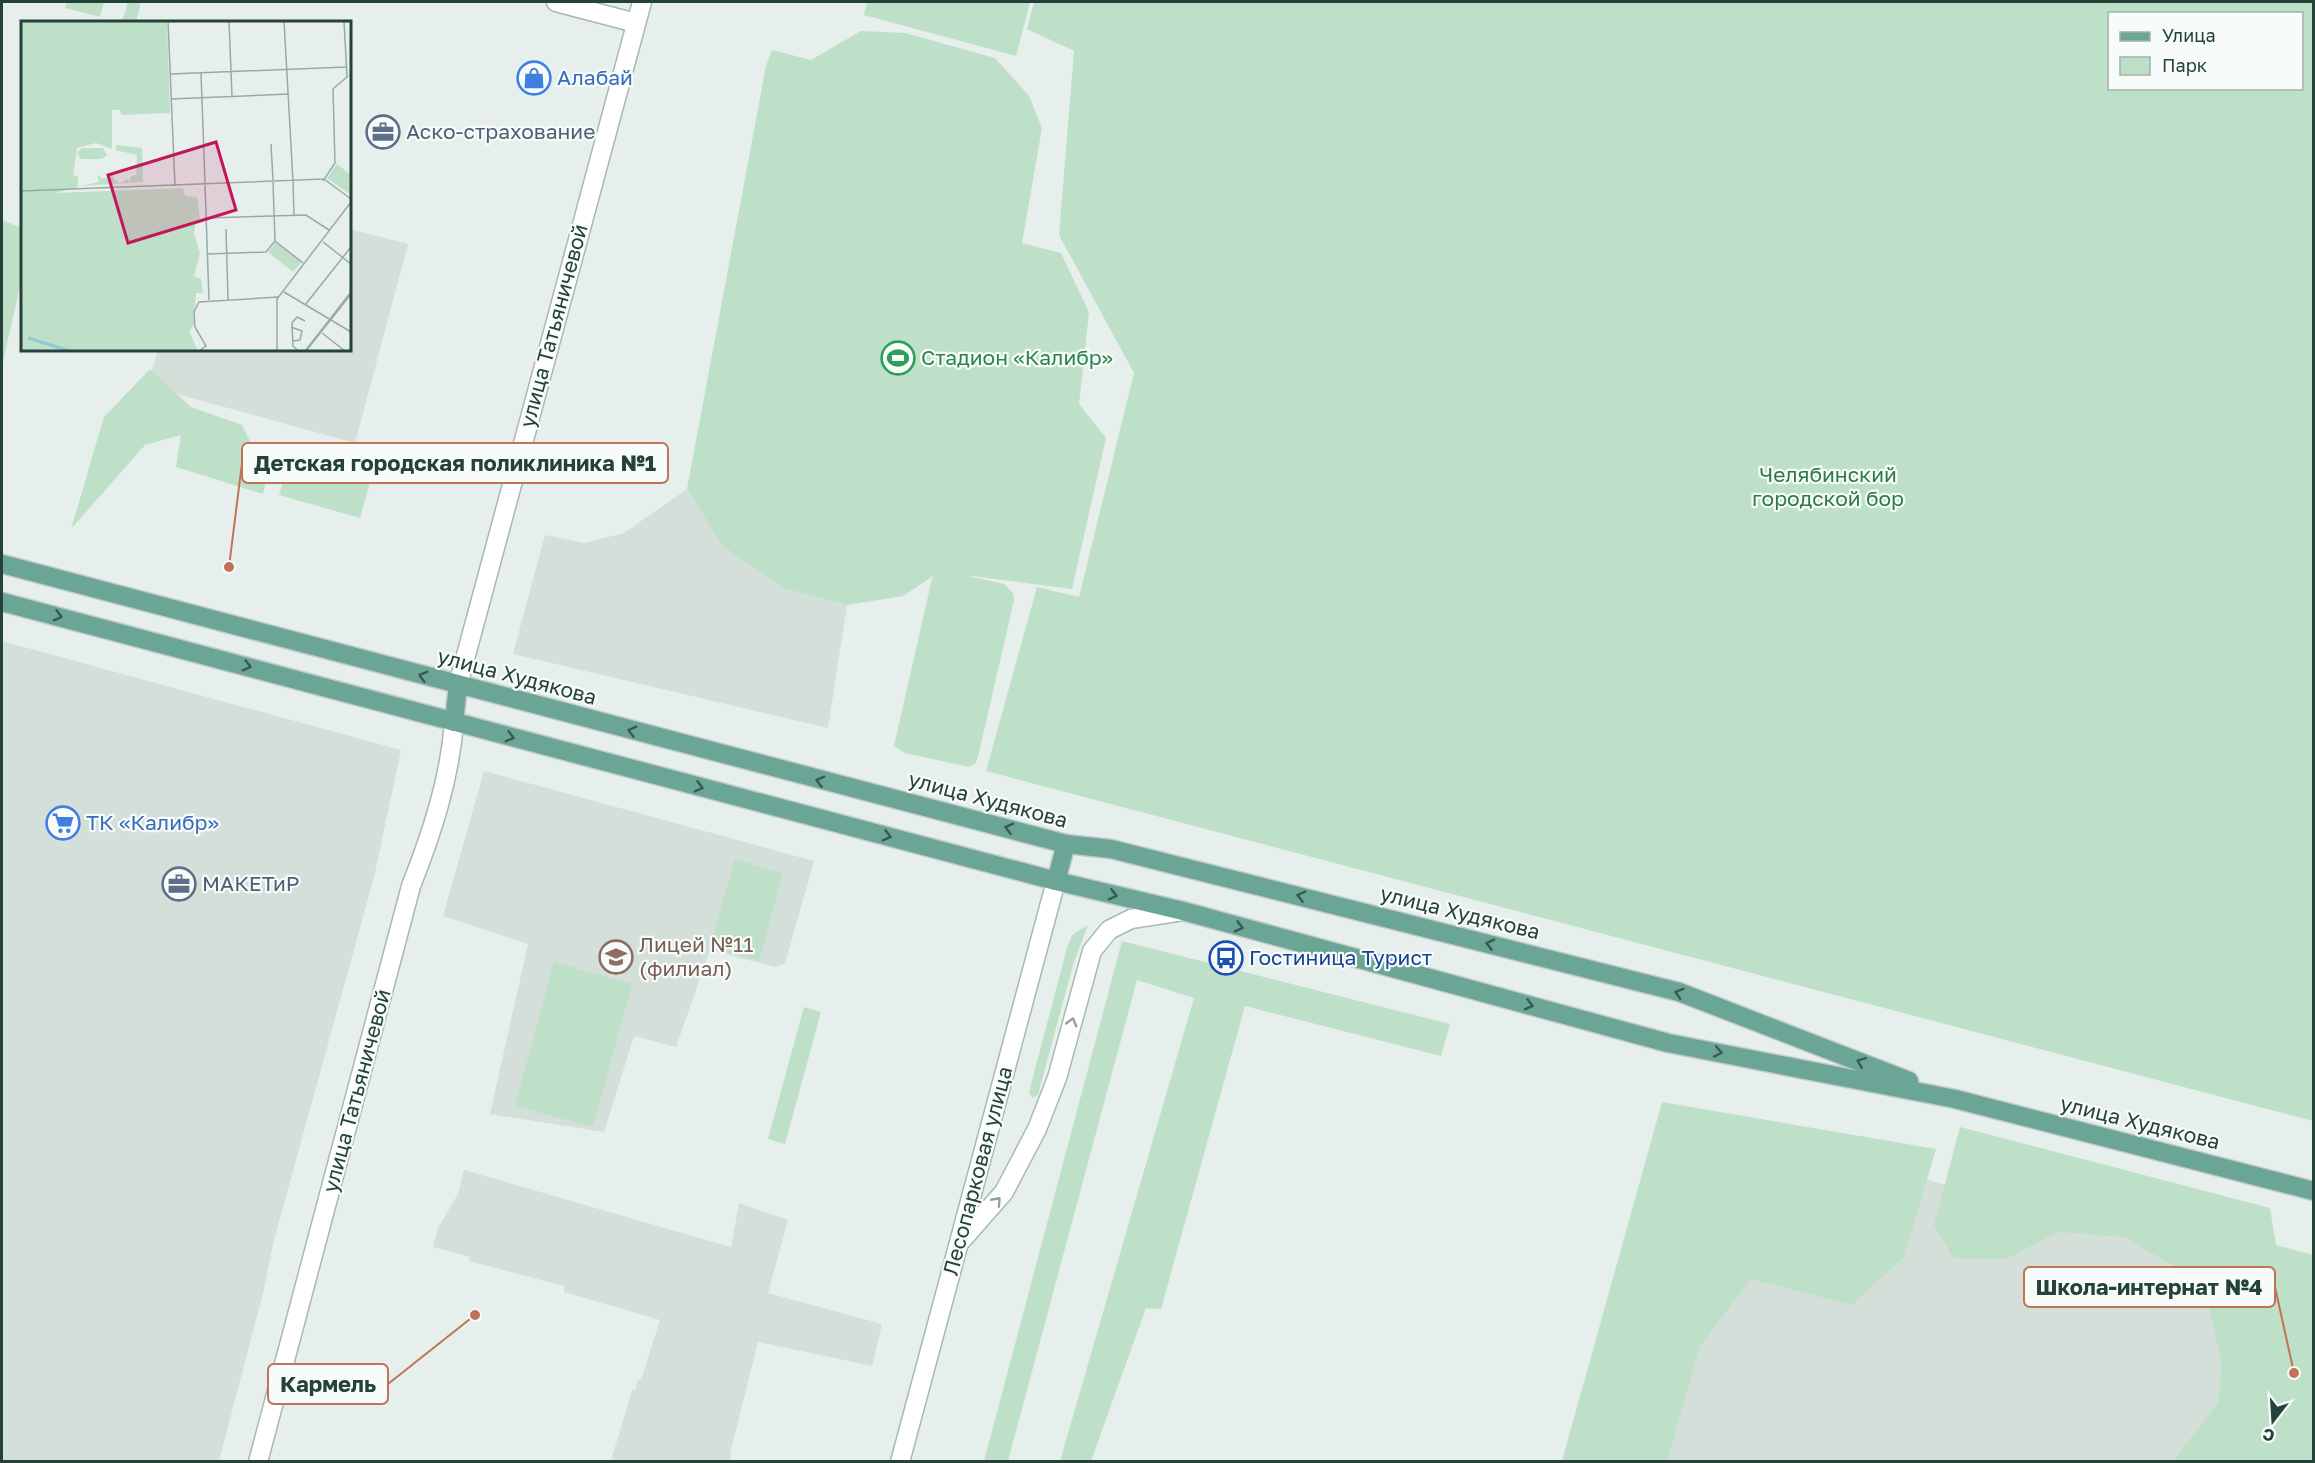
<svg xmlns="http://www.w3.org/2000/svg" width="2315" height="1463" font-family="'Golos Text',sans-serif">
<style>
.built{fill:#d4dfda}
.green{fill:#bfe0c8;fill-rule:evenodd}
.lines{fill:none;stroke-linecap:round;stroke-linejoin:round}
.minor-casing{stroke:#a8b8b2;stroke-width:21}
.secondary-casing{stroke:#a4bbb3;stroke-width:21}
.primary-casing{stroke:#c2cac8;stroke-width:21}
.minor{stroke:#fff;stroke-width:18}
.secondary{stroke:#fff;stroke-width:18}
.primary{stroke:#6aa596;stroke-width:18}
.oneway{stroke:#365b51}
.oneway2{stroke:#92a09c}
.labels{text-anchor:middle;stroke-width:4.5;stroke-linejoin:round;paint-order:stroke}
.shop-label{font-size:21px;fill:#366cbe;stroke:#f7fbf9;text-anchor:start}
.service-label{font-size:21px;fill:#4e5e75;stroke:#f7fbf9;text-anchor:start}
.street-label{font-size:21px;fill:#24423a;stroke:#f7fbf9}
.leisure-label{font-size:21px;fill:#27864d;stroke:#f7fbf9;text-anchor:start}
.park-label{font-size:21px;fill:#2d7a4b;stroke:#f7fbf9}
.education-label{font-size:21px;fill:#785e54;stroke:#f7fbf9;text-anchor:start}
.transit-label{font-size:21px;fill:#164399;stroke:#f7fbf9;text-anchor:start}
.inset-river{fill:none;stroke:#8ec9d4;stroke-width:3}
.inset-road{fill:none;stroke:#98aaa4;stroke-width:1.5}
.view{fill:#c2185b;fill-opacity:0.15;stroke:#c2185b;stroke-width:3}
.inset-edge{fill:none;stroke:#24423a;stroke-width:3}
.leader{fill:none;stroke:#c07456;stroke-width:2}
.callout-dot{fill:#c07456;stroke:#f7fbf9;stroke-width:2}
.callout{fill:#f7fbf9;stroke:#c07456;stroke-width:2}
.callout-label{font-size:22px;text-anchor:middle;font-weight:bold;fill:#24423a}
</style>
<rect width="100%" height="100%" fill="#e6efeb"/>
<!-- built -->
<g class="built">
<polygon points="350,229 408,244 355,443 148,386 158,350 350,350"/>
<polygon points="687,489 724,546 783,588 847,605 828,728 513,654 545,535 585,543 624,533"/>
<polygon points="2,641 401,750 374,877 274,1240 263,1293 219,1461 2,1461"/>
<polygon points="484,771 814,861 785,964 774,967 710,950 676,1047 634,1036 604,1132 490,1114 528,944 443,916"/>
<polygon points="1673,1111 2313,1284 2313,1461 1577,1462"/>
<polygon points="464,1170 731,1247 739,1203 788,1220 768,1293 882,1324 872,1366 758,1342 731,1450 730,1461 611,1461 632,1390 635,1390 638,1380 641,1380 660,1320 564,1292 564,1286 469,1261 470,1257 433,1247 438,1228 458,1194"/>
</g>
<!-- green -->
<g class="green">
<polygon points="67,2 104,2 100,17 65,8"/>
<polygon points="128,2 141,2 136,22 122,22"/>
<polygon points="867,2 1030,2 1016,56 864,15"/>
<path d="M1034,2h1279v1119l-1327,-350 51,-184 42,10 55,-224 -75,-138 15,-184 -47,-22zM2110,14h192v74h-192z"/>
<polygon points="861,31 905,33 995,58 1029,96 1042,128 1022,243 1061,253 1089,312 1079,404 1106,438 1072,589 964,575 1004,584 1013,593 1014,600 978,757 975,764 969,767 905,753 894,746 931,583 933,576 941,571 903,596 847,605 783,588 723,546 687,489 766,66 772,50 811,60"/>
<polygon points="2,220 22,228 22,277 2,366"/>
<polygon points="150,369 191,407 242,425 267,476 263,494 176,467 181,435 145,445 71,529 104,417"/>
<polygon points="291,456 371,479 360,518 279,495"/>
<polygon points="735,859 783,873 759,961 710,947"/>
<polygon points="1088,925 1073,965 1038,1095 1032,1098 1029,1092 1067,948 1072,935"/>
<polygon points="1122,941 1450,1024 1441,1056 1245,1006 1161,1309 1146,1308 1091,1461 1060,1461 1194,998 1137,980 1008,1461 984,1461"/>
<polygon points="554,962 632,984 593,1127 515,1106"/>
<polygon points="804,1007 821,1012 785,1144 768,1139"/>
<polygon points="1662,1102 1936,1149 1904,1257 1852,1305 1751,1279 1700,1346 1667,1461 1562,1461"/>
<polygon points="1960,1127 2270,1208 2276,1245 2313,1255 2313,1461 2173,1461 2218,1403 2222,1366 2204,1284 2124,1237 2058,1232 2006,1259 1953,1258 1934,1225"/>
</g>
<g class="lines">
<defs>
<g id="minor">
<polyline points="556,2 636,23"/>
<polyline points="458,685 642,2"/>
<path d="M258,1462l153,-576c21,-53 39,-108 43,-164"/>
</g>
<g id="secondary">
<polyline points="961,1241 1004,1192 1037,1129 1057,1078 1092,951 1109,930 1131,919 1183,911"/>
<polyline points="900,1462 1056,881"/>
</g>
<g id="primary">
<polyline points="2,564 1066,844 1111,849 1679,992 1909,1081"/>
<polyline points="2,602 1056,881 1183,911 1668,1043 1955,1099 2314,1191"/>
<polyline points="454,722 458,685"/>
<polyline points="1056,881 1066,844"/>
</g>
</defs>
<!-- minor casing -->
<use href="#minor" class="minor-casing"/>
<!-- secondary casing -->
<use href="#secondary" class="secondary-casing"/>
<!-- primary casing -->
<use href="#primary" class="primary-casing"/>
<!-- minor -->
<use href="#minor" class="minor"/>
<!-- secondary -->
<use href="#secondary" class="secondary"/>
<!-- primary -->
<use href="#primary" class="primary"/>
</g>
<!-- one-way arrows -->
<defs><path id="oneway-chevron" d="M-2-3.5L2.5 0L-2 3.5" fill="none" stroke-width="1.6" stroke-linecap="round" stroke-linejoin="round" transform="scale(1.5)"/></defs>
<g class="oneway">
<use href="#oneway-chevron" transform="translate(58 616) rotate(15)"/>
<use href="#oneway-chevron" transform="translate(247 666) rotate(15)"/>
<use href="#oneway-chevron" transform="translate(423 676) rotate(-164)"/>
<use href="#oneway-chevron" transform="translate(632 731) rotate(-165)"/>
<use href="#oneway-chevron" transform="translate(510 737) rotate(16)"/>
<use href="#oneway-chevron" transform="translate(820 781) rotate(-166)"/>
<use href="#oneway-chevron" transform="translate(699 787) rotate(15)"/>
<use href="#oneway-chevron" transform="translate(1009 828) rotate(-165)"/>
<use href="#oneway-chevron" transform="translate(887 836) rotate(15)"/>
<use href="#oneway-chevron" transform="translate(1113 895) rotate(14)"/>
<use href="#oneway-chevron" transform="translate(1301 896) rotate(-166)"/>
<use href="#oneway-chevron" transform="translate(1239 927) rotate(15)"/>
<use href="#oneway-chevron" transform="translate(1490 944) rotate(-166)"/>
<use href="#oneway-chevron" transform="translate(1679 993) rotate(-162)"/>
<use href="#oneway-chevron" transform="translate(1529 1005) rotate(15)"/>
<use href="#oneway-chevron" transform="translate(1718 1052) rotate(11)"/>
<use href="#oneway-chevron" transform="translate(1861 1062) rotate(-159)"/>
</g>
<g class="oneway2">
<use href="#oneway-chevron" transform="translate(1072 1022) rotate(-75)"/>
<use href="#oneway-chevron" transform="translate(997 1201) rotate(-48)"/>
</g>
<!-- icons -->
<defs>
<symbol id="shop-ring" viewBox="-11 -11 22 22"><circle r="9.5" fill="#f7fbf9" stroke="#3f7fe0" stroke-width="1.5"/><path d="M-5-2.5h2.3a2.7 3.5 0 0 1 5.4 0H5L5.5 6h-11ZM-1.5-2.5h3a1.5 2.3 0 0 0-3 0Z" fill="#3f7fe0"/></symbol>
<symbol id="office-ring" viewBox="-11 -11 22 22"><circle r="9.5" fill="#f7fbf9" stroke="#5c6f8a" stroke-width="1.5"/><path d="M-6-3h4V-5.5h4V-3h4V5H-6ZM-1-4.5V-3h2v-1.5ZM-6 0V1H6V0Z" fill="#5c6f8a"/></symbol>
<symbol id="stadium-ring" viewBox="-11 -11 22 22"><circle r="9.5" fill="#f7fbf9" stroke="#2e9e5b" stroke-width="1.5"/><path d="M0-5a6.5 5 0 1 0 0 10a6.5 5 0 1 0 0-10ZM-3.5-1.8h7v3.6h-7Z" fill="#2e9e5b"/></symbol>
<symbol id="supermarket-ring" viewBox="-11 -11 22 22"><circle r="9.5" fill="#f7fbf9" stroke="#3f7fe0" stroke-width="1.5"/><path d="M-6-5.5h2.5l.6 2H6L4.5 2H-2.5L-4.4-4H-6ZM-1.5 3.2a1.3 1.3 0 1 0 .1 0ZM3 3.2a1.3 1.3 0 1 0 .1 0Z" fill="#3f7fe0"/></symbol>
<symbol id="school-ring" viewBox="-11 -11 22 22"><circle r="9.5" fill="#f7fbf9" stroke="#8d6e63" stroke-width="1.5"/><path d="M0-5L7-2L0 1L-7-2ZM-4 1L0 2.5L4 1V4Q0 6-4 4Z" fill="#8d6e63"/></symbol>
<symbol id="bus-ring" viewBox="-11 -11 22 22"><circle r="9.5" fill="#f7fbf9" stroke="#1a4fb4" stroke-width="1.5"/><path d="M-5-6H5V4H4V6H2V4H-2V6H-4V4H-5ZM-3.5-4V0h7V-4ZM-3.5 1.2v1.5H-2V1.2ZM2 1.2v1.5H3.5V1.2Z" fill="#1a4fb4"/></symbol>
</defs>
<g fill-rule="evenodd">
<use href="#shop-ring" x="515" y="59" width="38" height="38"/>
<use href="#office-ring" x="364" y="113" width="38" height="38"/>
<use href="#stadium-ring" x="879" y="339" width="38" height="38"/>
<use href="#supermarket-ring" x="44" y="804" width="38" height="38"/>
<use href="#office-ring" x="160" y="865" width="38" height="38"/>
<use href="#school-ring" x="597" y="938" width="38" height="38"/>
<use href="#bus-ring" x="1207" y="939" width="38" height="38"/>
</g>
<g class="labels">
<!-- shop labels -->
<g class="shop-label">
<text x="557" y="85">Алабай</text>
<text x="86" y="830">ТК «Калибр»</text>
</g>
<!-- service labels -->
<g class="service-label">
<text x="406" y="139">Аско-страхование</text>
<text x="202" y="891">МАКЕТиР</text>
</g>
<!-- street labels -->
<g class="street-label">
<text transform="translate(554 326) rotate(-75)" y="7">улица Татьяничевой</text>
<text transform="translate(517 677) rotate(15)" y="7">улица Худякова</text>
<text transform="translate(988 800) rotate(15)" y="7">улица Худякова</text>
<text transform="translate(1460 913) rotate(14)" y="7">улица Худякова</text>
<text transform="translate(357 1091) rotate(-75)" y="7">улица Татьяничевой</text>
<text transform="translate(2140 1123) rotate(14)" y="7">улица Худякова</text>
<text transform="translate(978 1171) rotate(-75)" y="7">Лесопарковая улица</text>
</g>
<!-- leisure labels -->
<g class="leisure-label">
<text x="921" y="365">Стадион «Калибр»</text>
</g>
<!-- park labels -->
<g class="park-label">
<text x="1828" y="482">Челябинский<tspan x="1828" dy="24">городской бор</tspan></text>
</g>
<!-- education labels -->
<g class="education-label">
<text x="639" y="952">Лицей №11<tspan x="639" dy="24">(филиал)</tspan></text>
</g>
<!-- transit labels -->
<g class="transit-label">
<text x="1249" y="965">Гостиница Турист</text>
</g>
</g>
<!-- overview -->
<g transform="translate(21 21)">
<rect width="330" height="330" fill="#e6efeb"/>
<path d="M0,0h146l3,92 -49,2 -1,-5h-8v39l-16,-6 -19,5 -4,27 5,2v10l-23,6 128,-5 2,8 12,1 3,22 -4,2 -2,12 6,20 -6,23 7,3 2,14h-7l-2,32 -5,6 9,20h-177zM96,124l25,3 1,34 -63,4 19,-4 -2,-7 7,4 10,-6 -1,5 7,5 7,-4 2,3 2,-6 5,-1 1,-20 -22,-5zM61,127h21l4,7 -5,4h-21l-4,-6zM316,143l14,11v20l-24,-17zM255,221l25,20 -8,10 -25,-20z" fill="#bfe0c8"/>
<path class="inset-river" d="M7,317l42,13"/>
<path class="inset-road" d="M147,0l7,165M208,0l3,75M263,0l9,160M323,0l3,56M180,52l4,110M150,53l175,-7M150,78l118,-5M250,123l2,36M272,160l1,34M302,160l12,-18 -2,-74 15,-13M252,161l2,59 28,22M184,164l4,115M0,170l303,-12 27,20M185,197l100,-3 23,15M205,208l2,71M302,221l28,22M187,233l58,-2 9,-11M263,271l67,40M284,284l46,-58M270,306l11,4 -2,9 -8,1M301,312l23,18M178,330l7,-5 -11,-19 -1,-15 5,-10 79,-5M256,330v-52l74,-97M277,330l-5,-5 -1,-23 5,-6 8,4M284,330l46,-59M285,330l45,-57"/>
<path class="view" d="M195,121l20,68 -108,33 -20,-68z"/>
<rect width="330" height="330" class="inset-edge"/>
</g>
<!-- callouts -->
<path class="leader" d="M229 567L242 463M2294 1373L2275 1287M475 1315L388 1384"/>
<g class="callout-dot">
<circle cx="229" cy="567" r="6"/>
<circle cx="2294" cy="1373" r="6"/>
<circle cx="475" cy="1315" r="6"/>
</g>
<g class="callout">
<rect x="242" y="443" width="426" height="40" rx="6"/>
<rect x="2024" y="1267" width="251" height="40" rx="6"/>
<rect x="268" y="1364" width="120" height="40" rx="6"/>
</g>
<g class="callout-label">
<text x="455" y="471">Детская городская поликлиника №1</text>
<text x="2149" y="1295">Школа-интернат №4</text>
<text x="328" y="1392">Кармель</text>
</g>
<!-- border -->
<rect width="2315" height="1463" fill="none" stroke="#24423a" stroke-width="6"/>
<!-- legend -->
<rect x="2108" y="12" width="195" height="78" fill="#f7fbf9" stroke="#a3b1ad" stroke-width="1.5"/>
<rect x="2120" y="32" width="30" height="9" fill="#6aa596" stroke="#a3b1ad" stroke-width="1.5"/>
<text x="2162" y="42" font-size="18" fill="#24423a">Улица</text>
<rect x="2120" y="57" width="30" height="18" fill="#bfe0c8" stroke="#a3b1ad" stroke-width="1.5"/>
<text x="2162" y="72" font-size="18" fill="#24423a">Парк</text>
<!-- north arrow -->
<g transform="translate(2273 1421) rotate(197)" stroke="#f7fbf9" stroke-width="4.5" paint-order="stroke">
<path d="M0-4.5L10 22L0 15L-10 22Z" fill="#24423a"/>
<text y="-9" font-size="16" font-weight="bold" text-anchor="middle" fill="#24423a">С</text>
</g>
</svg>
